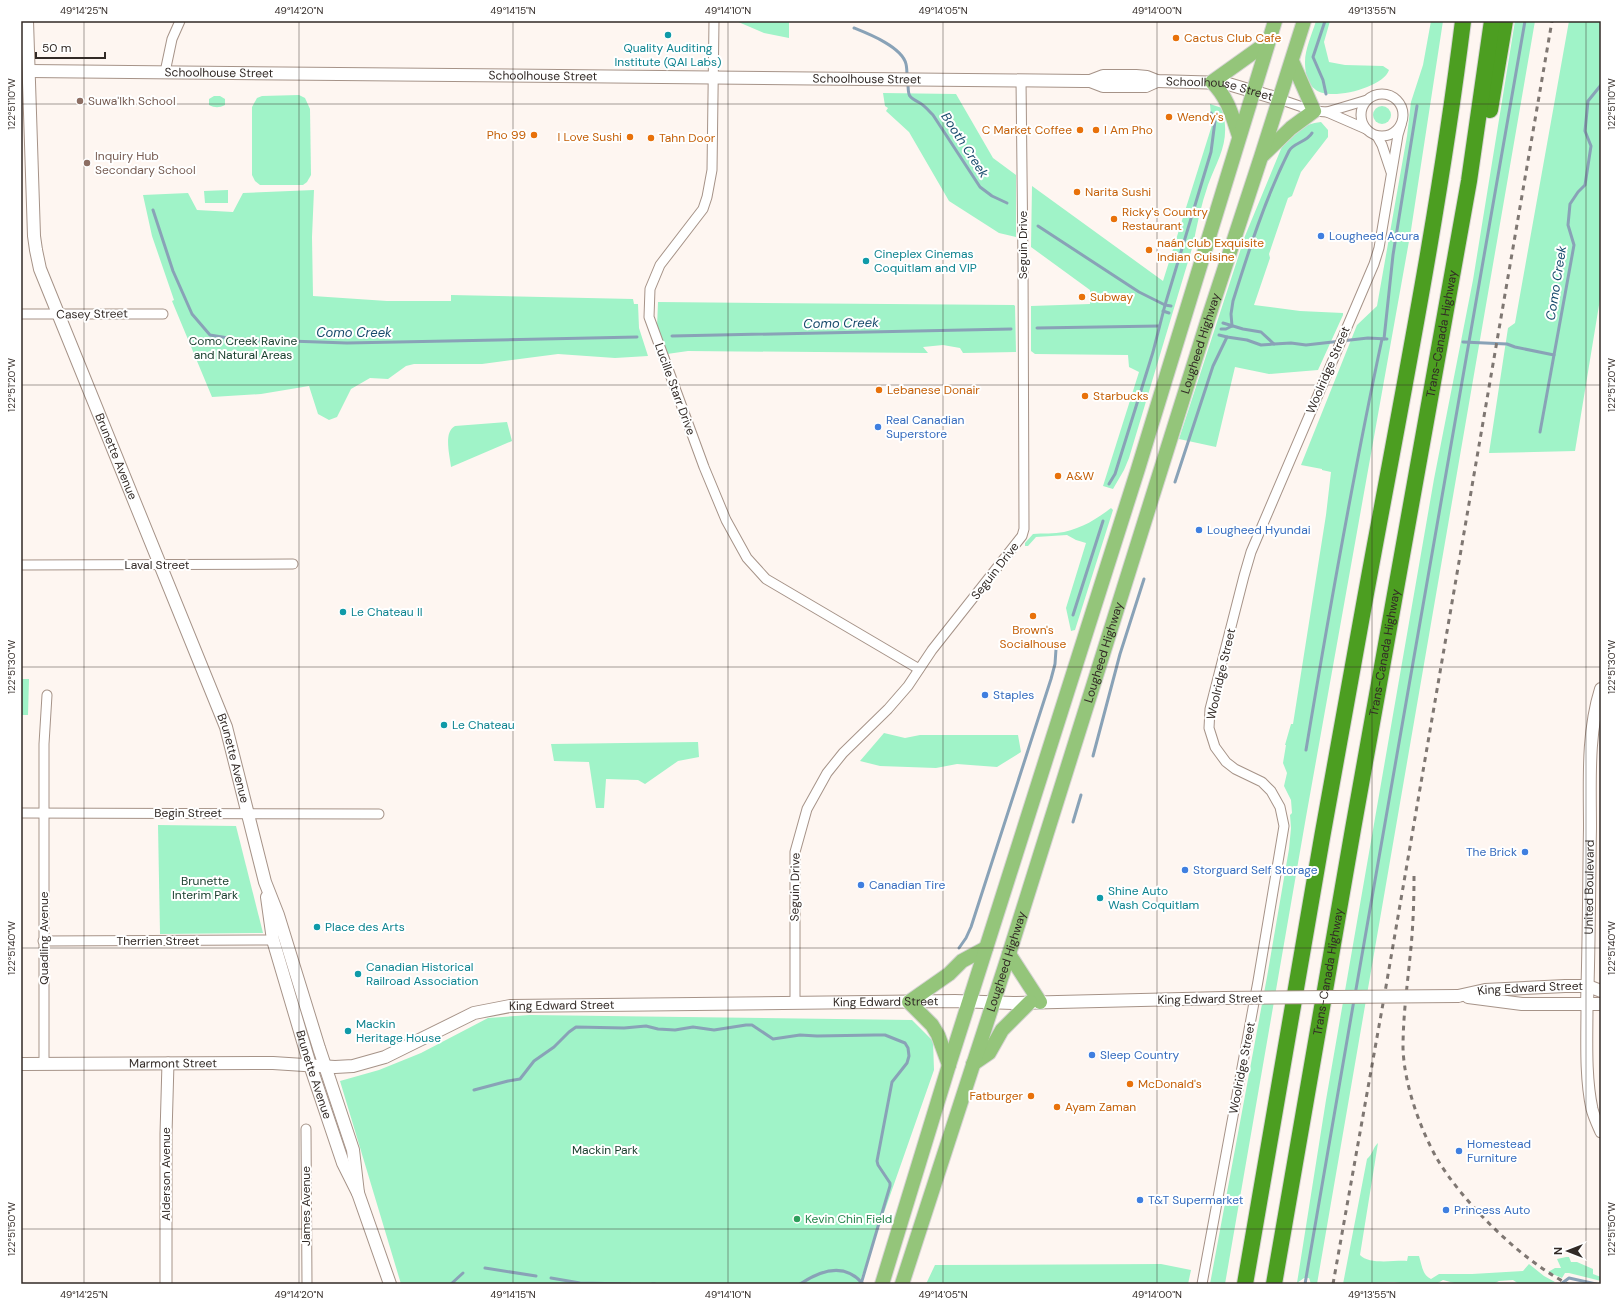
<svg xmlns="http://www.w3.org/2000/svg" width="1622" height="1305" font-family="'DM Sans',sans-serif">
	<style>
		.green { fill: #a0f3c8 }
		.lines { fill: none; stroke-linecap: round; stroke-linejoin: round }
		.stream { stroke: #89a2b7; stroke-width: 3 }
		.minor-casing { stroke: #a69388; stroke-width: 11 }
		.tertiary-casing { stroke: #a69388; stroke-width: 13 }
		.secondary-casing { stroke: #a69388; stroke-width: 14 }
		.primary-casing { stroke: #d6d4d4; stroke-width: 16 }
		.motorway-casing { stroke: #d6d4d4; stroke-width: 18 }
		.minor { stroke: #fff; stroke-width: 9 }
		.tertiary { stroke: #fff; stroke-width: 11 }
		.secondary { stroke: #fff; stroke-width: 12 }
		.primary { stroke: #94c57a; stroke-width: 14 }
		.motorway { stroke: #4c9e21; stroke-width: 16 }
		.rail { stroke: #7f7772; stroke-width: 3; stroke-dasharray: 5 5; stroke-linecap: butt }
		.secondary-bridge-casing { stroke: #a69388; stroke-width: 14; stroke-linecap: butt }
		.secondary-bridge { stroke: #fff; stroke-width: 12 }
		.ticks { fill: none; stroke: #322a26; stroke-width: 1; stroke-opacity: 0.45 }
		.culture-dot { fill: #0f9aa8; stroke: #fff; stroke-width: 1.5 }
		.food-dot { fill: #e8710a; stroke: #fff; stroke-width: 1.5 }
		.education-dot { fill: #8d6e63; stroke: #fff; stroke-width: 1.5 }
		.shop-dot { fill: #3f7fe0; stroke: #fff; stroke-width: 1.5 }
		.leisure-dot { fill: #2e9e5b; stroke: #fff; stroke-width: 1.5 }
		.labels { text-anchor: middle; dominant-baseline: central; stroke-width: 4; stroke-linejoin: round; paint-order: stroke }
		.food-label { font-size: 12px; fill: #c56008; stroke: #fff; text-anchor: start }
		.culture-label { font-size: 12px; fill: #0d838f; stroke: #fff; text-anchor: start }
		.street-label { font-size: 12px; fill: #322a26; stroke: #fff }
		.education-label { font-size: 12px; fill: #785e54; stroke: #fff; text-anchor: start }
		.shop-label { font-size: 12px; fill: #366cbe; stroke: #fff; text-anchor: start }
		.park-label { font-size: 12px; fill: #173c2b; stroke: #fff }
		.leisure-label { font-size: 12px; fill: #27864d; stroke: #fff; text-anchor: start }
		.water-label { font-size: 13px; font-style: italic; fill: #174a6c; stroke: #fff }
		.neatline { fill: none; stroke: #322a26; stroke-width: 1.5 }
		.ticks-label { font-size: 10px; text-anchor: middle; fill: #322a26 }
	</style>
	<rect width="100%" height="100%" fill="#fef6f1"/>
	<g class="green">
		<polygon points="736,21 789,21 789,38 764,33"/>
		<path d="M1316,21H1330L1324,42L1329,62L1345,65L1383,66L1389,70C1383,88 1330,101 1316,90C1307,84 1305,72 1305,62C1305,49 1312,34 1316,21Z"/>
		<polygon points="1431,21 1443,21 1411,230 1306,817 1225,1284 1210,1284 1267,977 1289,849 1291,828 1290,815 1292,813 1291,800 1284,786 1287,773 1283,763 1286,745 1285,745 1291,724 1293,724 1326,515 1331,472 1322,470 1322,469 1301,465 1357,325 1377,306 1407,136 1411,102 1423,65"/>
		<polygon points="1515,21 1535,21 1317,1284 1311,1284 1309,1278 1304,1278 1297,1283 1326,1100 1434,479 1473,280"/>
		<polygon points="1569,21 1601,21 1601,293 1575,451 1489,453 1508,328 1515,323"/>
		<polygon points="883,93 956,94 993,158 1016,175 1016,237 999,233 949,201 909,132 886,111 888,108 885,106"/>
		<polygon points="299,95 305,98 310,109 311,175 307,182 303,185 260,185 255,181 252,175 252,107 257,98 262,96"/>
		<path d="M214,96H220L225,99V105C219,108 215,108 209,105V99Z"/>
		<path d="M1210,104L1222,108C1231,141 1219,156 1208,185C1201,205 1197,225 1193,245L1129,458L1124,470L1113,489L1103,486L1139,372L1129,367L1128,355L1035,354L1031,351V306L1090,304V290L1031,247L1032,186L1163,281L1212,125Z"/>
		<circle cx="1382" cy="115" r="9"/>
		<path d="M1321,122L1328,130V137L1301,172L1292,196L1288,198L1269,254L1270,258L1254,305L1300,311L1343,313V315L1318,370L1269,374L1235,367L1216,447L1179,439L1245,236L1281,149C1290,133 1303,124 1321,122Z"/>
		<polygon points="228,190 228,203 205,203 204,191"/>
		<polygon points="314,190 312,237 313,296 387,301 451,301 451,295 633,299 634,304 638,304 639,328 648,356 615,358 558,354 482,364 414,364 406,366 388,379 370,378 351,389 337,417 329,420 318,414 309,386 261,394 212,397 172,301 174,300 152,236 143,195 188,193 197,210 233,212 243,193"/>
		<polygon points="658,302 1014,305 1015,306 1016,352 963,353 960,348 943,345 923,347 928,353 688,351 667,354 657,327"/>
		<path d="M507,422L512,441L451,467C450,456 443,432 455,426Z"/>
		<path d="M1111,508L1113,510L1075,630L1071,631L1066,608L1086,543L1076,540L1067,535L1036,537L1028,546H1025V543L1033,534C1043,533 1054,534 1064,532C1082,528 1097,519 1111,508Z"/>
		<polygon points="21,679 29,679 28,715 21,715"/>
		<polygon points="884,733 905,738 920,735 1018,735 1021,752 997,767 957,764 936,768 880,766 860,761"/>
		<polygon points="698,742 699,757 678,761 645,784 638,780 606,779 604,808 596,808 589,762 554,761 551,744"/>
		<polygon points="158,825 236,826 263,933 160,934"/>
		<polygon points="530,1015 912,1020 933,1041 934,1070 859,1284 401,1284 340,1081 379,1070 421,1053 488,1018"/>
		<path d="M1378,1143L1360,1255C1369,1265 1394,1260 1407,1261L1408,1256H1419C1422,1265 1422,1275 1431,1279L1439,1274H1472L1523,1271L1529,1264L1544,1276L1555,1282L1546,1284H1519L1513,1280L1499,1281L1493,1284H1458L1443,1280L1436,1284H1408L1394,1282L1343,1284L1367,1159C1373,1154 1373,1147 1378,1143Z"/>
		<polygon points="1566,1257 1569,1257 1571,1262 1577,1262 1593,1269 1593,1274 1601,1277 1601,1281 1569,1273 1565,1273 1562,1278 1548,1272 1555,1268 1561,1268 1557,1259"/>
		<polygon points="1161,1264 1191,1270 1188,1284 926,1284 935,1265"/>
	</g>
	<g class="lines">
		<g class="stream">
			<polyline points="1325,21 1313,57 1323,80 1326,94"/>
			<path d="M854,28C869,34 902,47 906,64C907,68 907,73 907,77"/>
			<path d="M908,82C908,96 908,97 920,103C925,106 929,111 933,115L980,187L992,196L1007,203"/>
			<polyline points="153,210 173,271 192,314 210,335 234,339 347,343 637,337"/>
			<polyline points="1038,226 1139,292 1165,305 1171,306"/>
			<polyline points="1163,311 1169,313"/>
			<polyline points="1223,323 1243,329 1261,332 1274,344 1291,343 1306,345 1368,338 1387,339"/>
			<path d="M1232,326L1231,314L1233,301C1249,250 1265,199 1289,151C1293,143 1307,142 1312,133"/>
			<polyline points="1037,328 1159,326"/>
			<polyline points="1221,329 1226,329 1232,326"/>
			<polyline points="1219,335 1227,337"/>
			<polyline points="672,336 1011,329"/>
			<polyline points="1384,339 1393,255 1417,106"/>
			<polyline points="1463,342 1507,344 1515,347 1554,355 1574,245 1568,225 1570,204 1578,192 1585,185 1591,146 1585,131 1588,101 1601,85"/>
			<polyline points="1540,432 1554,355"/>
			<polyline points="1175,482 1213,366 1227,337 1247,340 1261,345 1274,344"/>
			<polyline points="1109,484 1115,474 1153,352 1165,305 1211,152 1215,121 1211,113"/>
			<polyline points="1073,615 1103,521"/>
			<path d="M1306,750C1329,612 1353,475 1382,339"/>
			<polyline points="1093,756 1120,654 1144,579"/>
			<polyline points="1073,822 1081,795"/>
			<polyline points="959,948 966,938 971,927 1051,679 1055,664 1056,649"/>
			<polyline points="1355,995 1525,21"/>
			<polyline points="474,1090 508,1081 520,1079 534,1061 554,1047 569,1032 576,1027 624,1028 646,1026 658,1029 675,1030 693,1027 714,1030 746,1025 752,1025 773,1039 800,1035 817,1036 875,1035 885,1035 905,1043 908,1048 909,1056 907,1063 892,1082 877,1161 878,1165 890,1183 890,1186 861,1284"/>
			<polyline points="485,1268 536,1276"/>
			<polyline points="551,1278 580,1283 630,1284"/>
			<polyline points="451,1284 463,1273"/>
			<polyline points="652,1284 655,1284"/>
			<path d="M800,1284C821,1270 845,1262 863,1284"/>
			<polyline points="1305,1284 1354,1000"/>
			<polyline points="1561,1284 1569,1278 1596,1284"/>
		</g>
		<defs>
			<g id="minor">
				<polyline points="714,21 712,170 707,197 703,209 660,265 650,289 649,317 704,467 726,520 747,558 766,579 919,669"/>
				<polyline points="165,72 172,39 180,21"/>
				<circle cx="1382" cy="115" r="21"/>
				<polyline points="1279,99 1314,111 1327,112 1366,129"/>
				<polyline points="1327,112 1367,100"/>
				<polyline points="1377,136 1382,145 1391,172"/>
				<polyline points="21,314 163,314"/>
				<polyline points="21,565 293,564"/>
				<polyline points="21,813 379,814"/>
				<polyline points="43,941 273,940"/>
				<polyline points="795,1003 795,852 807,809 827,773 843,753 888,709 908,686 932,650 1022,536 1024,529 1023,263 1021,80"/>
				<polyline points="44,1063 44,744 47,695"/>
				<polyline points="306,1129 307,1284"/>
				<polyline points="1202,1284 1258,981 1284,826 1280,807 1271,791 1262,782 1235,769 1226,762 1215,747 1209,728 1210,709 1244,576 1251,552 1374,264 1379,248 1398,135 1401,125"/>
			</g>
			<g id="tertiary">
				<path d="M1587,1004C1587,1039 1585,1076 1592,1109C1594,1117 1598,1125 1601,1132"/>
				<polyline points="166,1284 166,1134 168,1063"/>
			</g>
			<g id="secondary">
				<path id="s1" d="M27,21L34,236L36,250L40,269L226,727L265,882L278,915L319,1048L353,1150L358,1193"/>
				<path id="s2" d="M29,71L1083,81H1090L1103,86H1146L1157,81"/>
				<path id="s3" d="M1090,81L1103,76H1136L1147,77L1157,81L1225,83L1279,99"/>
				<path id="s4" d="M267,897L273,940L310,1065L343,1163L358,1193L390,1284"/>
				<path id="s5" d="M1458,996L1485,990L1565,986H1588L1601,991"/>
				<polyline points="1468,997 1522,1004 1601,1004"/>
				<path id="s6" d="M1587,1004C1589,946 1589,887 1590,828C1590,781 1587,734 1601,689"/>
				<path id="s7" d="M21,1064L273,1063L335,1067L353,1066L385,1057L474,1013L510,1006L955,1001L1013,1003L1224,998"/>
			</g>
			<g id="primary">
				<path d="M1239,136C1232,115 1228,98 1212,82L1268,42"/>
				<polyline points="1263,155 1291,128 1314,111 1292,61"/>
				<polyline points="1009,954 1040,1002"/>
				<polyline points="973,1064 989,1053 1002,1030 1030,1002"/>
				<polyline points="949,1065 938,1035 932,1025 909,1002 949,974 962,961 986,948"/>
				<polyline points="882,1284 949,1065 1138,469 1275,21"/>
				<path id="s8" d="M902,1284L1009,954L1208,319L1261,157L1304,21"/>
			</g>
			<g id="motorway">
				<polyline points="1490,110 1505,21"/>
				<path d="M1245,1284C1284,1055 1323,827 1365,599C1400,407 1439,215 1463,21"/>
				<path id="s9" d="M1274,1284L1353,829L1469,181L1492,21"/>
			</g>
		</defs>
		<use href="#minor" class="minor-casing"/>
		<use href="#tertiary" class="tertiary-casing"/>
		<use href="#secondary" class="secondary-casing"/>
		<use href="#primary" class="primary-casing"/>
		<use href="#motorway" class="motorway-casing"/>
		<use href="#minor" class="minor"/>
		<use href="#tertiary" class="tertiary"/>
		<use href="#secondary" class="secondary"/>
		<use href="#primary" class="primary"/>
		<use href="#motorway" class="motorway"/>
		<g class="rail">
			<path d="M1414,876C1414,903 1413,930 1410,957C1407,988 1403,1017 1403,1048C1404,1083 1419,1126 1436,1157C1462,1202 1521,1260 1568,1284"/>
			<polyline points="1333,1284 1384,998 1552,21"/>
		</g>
		<defs>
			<polyline id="secondary-bridge" points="1224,998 1458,996"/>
		</defs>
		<use href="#secondary-bridge" class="secondary-bridge-casing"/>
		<use href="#secondary-bridge" class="secondary-bridge"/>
	</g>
	<path class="ticks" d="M84,21V1284M299,21V1284M513,21V1284M728,21V1284M943,21V1284M1157,21V1284M1372,21V1284M1586,21V1284M21,104H1601M21,385H1601M21,667H1601M21,948H1601M21,1229H1601"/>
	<g class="culture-dot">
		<circle cx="668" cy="35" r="4"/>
		<circle cx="866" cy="261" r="4"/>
		<circle cx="343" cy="612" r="4"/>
		<circle cx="444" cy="725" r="4"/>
		<circle cx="1100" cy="898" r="4"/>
		<circle cx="317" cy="927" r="4"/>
		<circle cx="358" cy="974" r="4"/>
		<circle cx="348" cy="1031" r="4"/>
	</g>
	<g class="food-dot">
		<circle cx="1176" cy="38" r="4"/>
		<circle cx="1169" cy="117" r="4"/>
		<circle cx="1080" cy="130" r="4"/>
		<circle cx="1096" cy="130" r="4"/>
		<circle cx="534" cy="135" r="4"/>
		<circle cx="630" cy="137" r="4"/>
		<circle cx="651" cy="138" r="4"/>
		<circle cx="1077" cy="192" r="4"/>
		<circle cx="1114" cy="219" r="4"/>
		<circle cx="1149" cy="250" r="4"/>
		<circle cx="1082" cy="297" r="4"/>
		<circle cx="879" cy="390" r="4"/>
		<circle cx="1085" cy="396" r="4"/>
		<circle cx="1058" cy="476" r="4"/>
		<circle cx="1033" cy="616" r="4"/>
		<circle cx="1130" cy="1084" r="4"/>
		<circle cx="1031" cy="1096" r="4"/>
		<circle cx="1057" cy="1107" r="4"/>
	</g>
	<g class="education-dot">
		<circle cx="80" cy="101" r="4"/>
		<circle cx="87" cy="163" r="4"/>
	</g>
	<g class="shop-dot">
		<circle cx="1321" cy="236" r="4"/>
		<circle cx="878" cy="427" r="4"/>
		<circle cx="1199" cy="530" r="4"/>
		<circle cx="985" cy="695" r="4"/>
		<circle cx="1525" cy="852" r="4"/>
		<circle cx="1185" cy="870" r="4"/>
		<circle cx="861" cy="885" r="4"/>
		<circle cx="1092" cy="1055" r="4"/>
		<circle cx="1459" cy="1151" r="4"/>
		<circle cx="1140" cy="1200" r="4"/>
		<circle cx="1446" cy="1210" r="4"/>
	</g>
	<circle class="leisure-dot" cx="797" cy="1219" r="4"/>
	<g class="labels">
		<g class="food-label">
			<text x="1184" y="38">Cactus Club Cafe</text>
			<text x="1177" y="117">Wendy's</text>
			<text x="1072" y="130" text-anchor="end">C Market Coffee</text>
			<text x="1104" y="130">I Am Pho</text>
			<text x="526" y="135" text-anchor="end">Pho 99</text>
			<text x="622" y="137" text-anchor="end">I Love Sushi</text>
			<text x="659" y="138">Tahn Door</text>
			<text x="1085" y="192">Narita Sushi</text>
			<text x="1122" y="212">Ricky's Country<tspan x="1122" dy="14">Restaurant</tspan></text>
			<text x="1157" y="243">naán club Exquisite<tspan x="1157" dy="14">Indian Cuisine</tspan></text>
			<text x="1090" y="297">Subway</text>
			<text x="887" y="390">Lebanese Donair</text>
			<text x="1093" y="396">Starbucks</text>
			<text x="1066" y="476">A&amp;W</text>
			<text x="1033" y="630" text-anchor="middle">Brown's<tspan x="1033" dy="14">Socialhouse</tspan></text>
			<text x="1138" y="1084">McDonald's</text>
			<text x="1023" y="1096" text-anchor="end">Fatburger</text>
			<text x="1065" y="1107">Ayam Zaman</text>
		</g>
		<g class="culture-label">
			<text x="668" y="48" text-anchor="middle">Quality Auditing<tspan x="668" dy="14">Institute (QAI Labs)</tspan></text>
			<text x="874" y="254">Cineplex Cinemas<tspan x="874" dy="14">Coquitlam and VIP</tspan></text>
			<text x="351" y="612">Le Chateau II</text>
			<text x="452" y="725">Le Chateau</text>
			<text x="1108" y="891">Shine Auto<tspan x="1108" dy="14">Wash Coquitlam</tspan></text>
			<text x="325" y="927">Place des Arts</text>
			<text x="366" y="967">Canadian Historical<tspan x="366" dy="14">Railroad Association</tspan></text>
			<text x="356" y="1024">Mackin<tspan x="356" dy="14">Heritage House</tspan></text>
		</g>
		<g class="street-label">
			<text stroke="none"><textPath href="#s2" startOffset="190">Schoolhouse Street</textPath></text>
			<text stroke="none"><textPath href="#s2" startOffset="514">Schoolhouse Street</textPath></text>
			<text stroke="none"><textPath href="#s2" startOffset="838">Schoolhouse Street</textPath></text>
			<text stroke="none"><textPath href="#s3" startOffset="132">Schoolhouse Street</textPath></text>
			<text transform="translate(1023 245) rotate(-90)">Seguin Drive</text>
			<text transform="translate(92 314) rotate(-1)">Casey Street</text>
			<text stroke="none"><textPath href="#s9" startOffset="965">Trans-Canada Highway</textPath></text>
			<text stroke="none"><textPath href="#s8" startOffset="987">Lougheed Highway</textPath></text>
			<text transform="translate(1328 370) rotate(-67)">Woolridge Street</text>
			<text transform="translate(675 389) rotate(70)">Lucille Starr Drive</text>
			<text stroke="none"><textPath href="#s1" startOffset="451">Brunette Avenue</textPath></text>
			<text x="157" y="565">Laval Street</text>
			<text transform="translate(995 571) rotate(-52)">Seguin Drive</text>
			<text stroke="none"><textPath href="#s8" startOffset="663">Lougheed Highway</textPath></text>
			<text stroke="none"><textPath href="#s9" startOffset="641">Trans-Canada Highway</textPath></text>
			<text transform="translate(1221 674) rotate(-77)">Woolridge Street</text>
			<text stroke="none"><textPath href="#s1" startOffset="775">Brunette Avenue</textPath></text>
			<text x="188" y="813">Begin Street</text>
			<text transform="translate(795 887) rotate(-89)">Seguin Drive</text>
			<text stroke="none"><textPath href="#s6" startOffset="117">United Boulevard</textPath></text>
			<text transform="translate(44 938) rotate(-90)">Quadling Avenue</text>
			<text x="158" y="941">Therrien Street</text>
			<text stroke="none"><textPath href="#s8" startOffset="339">Lougheed Highway</textPath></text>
			<text stroke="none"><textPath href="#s9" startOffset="317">Trans-Canada Highway</textPath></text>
			<text stroke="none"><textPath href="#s5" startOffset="73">King Edward Street</textPath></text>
			<text transform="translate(1210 999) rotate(-1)">King Edward Street</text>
			<text stroke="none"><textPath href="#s7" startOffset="877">King Edward Street</textPath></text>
			<text stroke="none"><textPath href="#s7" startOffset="553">King Edward Street</textPath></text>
			<text stroke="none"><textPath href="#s7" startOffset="152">Marmont Street</textPath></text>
			<text transform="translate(1242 1068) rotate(-79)">Woolridge Street</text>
			<text stroke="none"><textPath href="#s4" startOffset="184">Brunette Avenue</textPath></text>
			<text transform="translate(166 1174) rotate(-90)">Alderson Avenue</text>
			<text transform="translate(306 1206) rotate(-90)">James Avenue</text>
		</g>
		<g class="education-label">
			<text x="88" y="101">Suwa'lkh School</text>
			<text x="95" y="156">Inquiry Hub<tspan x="95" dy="14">Secondary School</tspan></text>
		</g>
		<g class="shop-label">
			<text x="1329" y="236">Lougheed Acura</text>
			<text x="886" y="420">Real Canadian<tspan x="886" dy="14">Superstore</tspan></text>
			<text x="1207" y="530">Lougheed Hyundai</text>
			<text x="993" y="695">Staples</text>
			<text x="1517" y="852" text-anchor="end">The Brick</text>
			<text x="1193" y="870">Storguard Self Storage</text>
			<text x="869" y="885">Canadian Tire</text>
			<text x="1100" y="1055">Sleep Country</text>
			<text x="1467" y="1144">Homestead<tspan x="1467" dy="14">Furniture</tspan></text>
			<text x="1148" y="1200">T&amp;T Supermarket</text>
			<text x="1454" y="1210">Princess Auto</text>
		</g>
		<g class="park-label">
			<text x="243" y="341">Como Creek Ravine<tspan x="243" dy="14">and Natural Areas</tspan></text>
			<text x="205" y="881">Brunette<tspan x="205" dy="14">Interim Park</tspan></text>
			<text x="605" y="1150">Mackin Park</text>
		</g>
		<g class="leisure-label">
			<text x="805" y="1219">Kevin Chin Field</text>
		</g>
		<g class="water-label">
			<text transform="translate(965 145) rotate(57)">Booth Creek</text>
			<text transform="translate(1556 283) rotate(-81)">Como Creek</text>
			<text transform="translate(841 323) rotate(-1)">Como Creek</text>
			<text x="354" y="332">Como Creek</text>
		</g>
	</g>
	<rect width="1622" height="1305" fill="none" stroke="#ffffff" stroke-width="44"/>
	<g transform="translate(1568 1251) rotate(270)" stroke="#ffffff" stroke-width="3" paint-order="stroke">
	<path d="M0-3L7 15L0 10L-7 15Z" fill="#322a26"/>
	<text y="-6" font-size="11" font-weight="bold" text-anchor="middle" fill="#322a26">N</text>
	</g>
	<path d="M36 52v6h69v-6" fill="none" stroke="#322a26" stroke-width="2"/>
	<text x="42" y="52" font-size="12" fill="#322a26" stroke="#ffffff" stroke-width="3" paint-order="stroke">50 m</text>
	<rect x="22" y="22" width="1578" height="1261" class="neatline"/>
	<g class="ticks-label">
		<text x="84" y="14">49°14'25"N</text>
		<text x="299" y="14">49°14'20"N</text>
		<text x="513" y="14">49°14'15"N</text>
		<text x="728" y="14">49°14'10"N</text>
		<text x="943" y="14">49°14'05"N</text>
		<text x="1157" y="14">49°14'00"N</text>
		<text x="1372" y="14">49°13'55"N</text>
		<text transform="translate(1611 104) rotate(-90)" y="4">122°51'10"W</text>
		<text transform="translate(11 104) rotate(-90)" y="4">122°51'10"W</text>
		<text transform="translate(1611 385) rotate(-90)" y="4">122°51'20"W</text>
		<text transform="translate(11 385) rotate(-90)" y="4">122°51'20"W</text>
		<text transform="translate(1611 667) rotate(-90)" y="4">122°51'30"W</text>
		<text transform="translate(11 667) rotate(-90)" y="4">122°51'30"W</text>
		<text transform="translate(1611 948) rotate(-90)" y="4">122°51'40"W</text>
		<text transform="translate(11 948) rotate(-90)" y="4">122°51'40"W</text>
		<text transform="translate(1611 1229) rotate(-90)" y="4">122°51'50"W</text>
		<text transform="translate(11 1229) rotate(-90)" y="4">122°51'50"W</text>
		<text x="84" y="1298">49°14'25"N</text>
		<text x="299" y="1298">49°14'20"N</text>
		<text x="513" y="1298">49°14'15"N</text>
		<text x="728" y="1298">49°14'10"N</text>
		<text x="943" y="1298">49°14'05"N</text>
		<text x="1157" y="1298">49°14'00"N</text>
		<text x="1372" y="1298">49°13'55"N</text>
	</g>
</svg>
